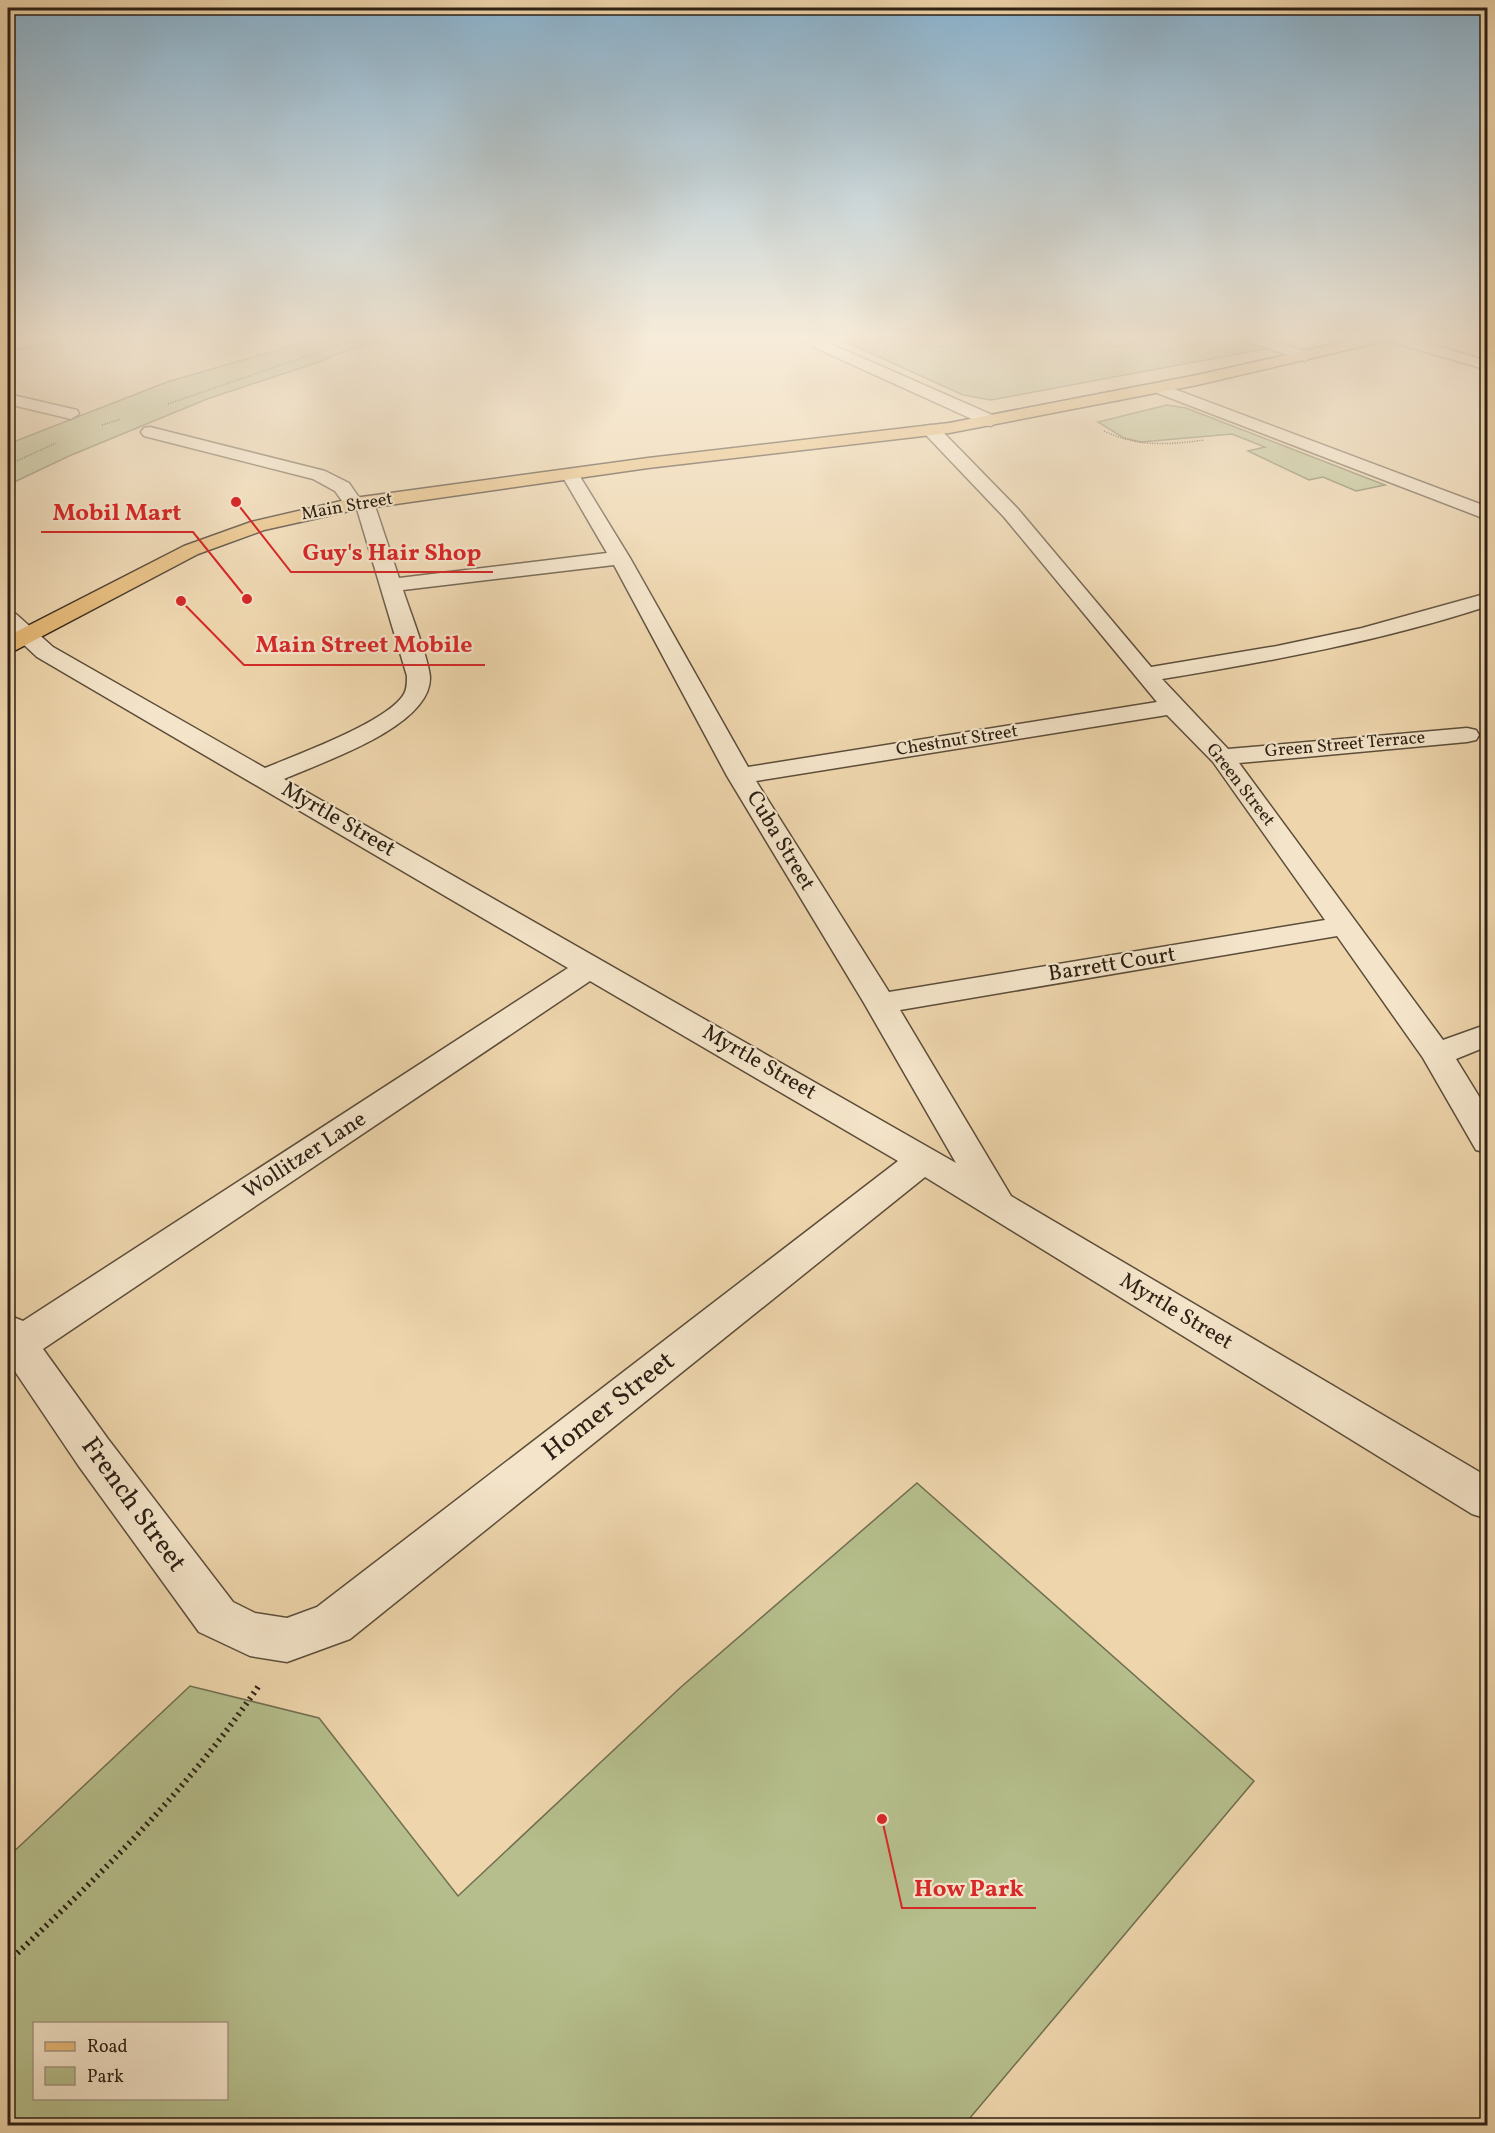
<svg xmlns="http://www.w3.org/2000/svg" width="1495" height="2133" font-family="Vollkorn,serif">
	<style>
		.green { fill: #b5be8c; stroke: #706f50; stroke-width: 1.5; fill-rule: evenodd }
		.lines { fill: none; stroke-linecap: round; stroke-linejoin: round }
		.minor-casing { stroke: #5c4d3a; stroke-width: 3 }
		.major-casing { stroke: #2c2014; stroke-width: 3 }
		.path-far1 { stroke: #2c2014; stroke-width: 1.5; stroke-dasharray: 1 1.5; stroke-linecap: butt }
		.path { stroke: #2c2014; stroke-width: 6; stroke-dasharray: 2 4.5; stroke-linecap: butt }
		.minor { fill: #f4e4c9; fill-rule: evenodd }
		.major { fill: #e7ba76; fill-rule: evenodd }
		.labels { text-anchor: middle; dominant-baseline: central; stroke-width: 4.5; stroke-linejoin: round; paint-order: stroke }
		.far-street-label { font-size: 18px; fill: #2c2014; stroke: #f4e4c9 }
		.street-label { font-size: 22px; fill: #2c2014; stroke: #f4e4c9 }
		.near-street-label { font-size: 27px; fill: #2c2014; stroke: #f4e4c9 }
		.leader { fill: none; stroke: #d62828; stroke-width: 2 }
		.callout-dot { fill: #d62828; stroke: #f4e4c9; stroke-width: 2 }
		.callout-label { font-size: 24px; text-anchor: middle; font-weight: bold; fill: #d62828; stroke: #f4e4c9; stroke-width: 4.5; stroke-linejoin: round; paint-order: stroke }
	</style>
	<rect width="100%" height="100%" fill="#eed5ac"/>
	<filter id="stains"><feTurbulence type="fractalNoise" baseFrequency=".00333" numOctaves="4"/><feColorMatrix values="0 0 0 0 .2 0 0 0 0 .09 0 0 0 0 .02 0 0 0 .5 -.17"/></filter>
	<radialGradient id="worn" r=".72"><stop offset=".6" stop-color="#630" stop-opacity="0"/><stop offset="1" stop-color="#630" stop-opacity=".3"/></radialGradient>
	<g class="green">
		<polygon points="323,337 398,337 347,350 322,361 207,399 69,456 8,485 8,444 167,382"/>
		<polygon points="835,337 1236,337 1270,348 991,400 963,395"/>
		<polygon points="1167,405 1186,408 1385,485 1356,491 1323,477 1309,480 1248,451 1265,447 1232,434 1141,442 1124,438 1098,422"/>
		<path d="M917,1483L1254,1781L964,2125H8V1857L190,1686L319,1718L458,1896L681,1687ZM34,2024H226V2098H34Z"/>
	</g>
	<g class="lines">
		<defs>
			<g id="minor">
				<polygon points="34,337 61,337 59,340 8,351 8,343"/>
				<polygon points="796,337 815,337 997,417 999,421 991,426 985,425 798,340"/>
				<polygon points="1241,337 1263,337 1310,353 1313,356 1305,361 1300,359 1243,340"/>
				<polygon points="1383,337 1406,337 1488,361 1488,370 1385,340"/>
				<polygon points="1158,383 1488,507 1488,520 1152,391 1150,388 1152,385"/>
				<polygon points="8,394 77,410 79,414 71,419 8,404"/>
				<path d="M931,425L937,426L1018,509L1151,667L1277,646L1362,628L1488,593V606C1381,641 1272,661 1162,679L1228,749L1467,728L1476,730L1479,735L1476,740L1467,742L1239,763L1443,1040L1488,1024V1046L1456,1059L1488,1111V1153L1476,1150L1423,1058L1337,936L900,1010L1011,1196L1488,1477V1519L1472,1514L925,1177L350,1639L287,1662L250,1656L199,1632L78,1465L8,1361V1315L23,1321L568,968L37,657L8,630V613L16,614L53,647L265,768C296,755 388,722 404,694C407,689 407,682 407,676L357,509L347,508L335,491L313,479L144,436L141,432L144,428L150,427L325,471L349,483L360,499H372L374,503L399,578L607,553L561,474L564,470H576L630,558L748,767L1157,702L1004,517L925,434L923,430L925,426ZM614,565L727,776L864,1003L956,1163L284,779C322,762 430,727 430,678C430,662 409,609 403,590ZM1167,715L1213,762L1325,920L889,992L756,781ZM590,981L898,1161L317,1607L287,1618L255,1613L233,1602L108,1439L43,1349Z"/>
			</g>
			<polygon id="major" points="1366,337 1392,337 1385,341 1197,385 949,433 648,468 354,510 264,530 198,554 16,650 8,652 8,636 184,546 251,522 354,498 648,458 949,423 1197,375"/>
		</defs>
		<use href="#minor" class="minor-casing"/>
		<use href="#major" class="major-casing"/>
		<g class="path-far1">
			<polyline points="1131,337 1173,352"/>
			<polyline points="1173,337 1181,340 1193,337"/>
			<polyline points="1200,337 1205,339"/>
			<polyline points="922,345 961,337"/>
			<polyline points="908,347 1156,346"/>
			<polyline points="1151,347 1166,353"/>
			<polyline points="1171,350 1188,346"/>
			<polyline points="168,404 362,337"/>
			<polyline points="102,425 121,419"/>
			<path d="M1104,431C1137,447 1168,445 1204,440"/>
			<polyline points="8,465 56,443"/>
		</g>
		<path class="path" d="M8,1962C100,1875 189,1789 260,1684"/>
		<use href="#minor" class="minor"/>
		<use href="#major" class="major"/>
	</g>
	<linearGradient id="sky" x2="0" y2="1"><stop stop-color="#8ab5d3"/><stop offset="0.53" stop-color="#f7ecda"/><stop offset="1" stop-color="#f7ecda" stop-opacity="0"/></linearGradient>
	<rect width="1495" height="636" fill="url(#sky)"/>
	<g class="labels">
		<g class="far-street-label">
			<text transform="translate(347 507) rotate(-10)">Main Street</text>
			<text transform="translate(957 741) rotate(-9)">Chestnut Street</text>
			<text transform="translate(1345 745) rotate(-5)">Green Street Terrace</text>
			<text transform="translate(1240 785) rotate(52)">Green Street</text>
		</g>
		<g class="street-label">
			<text transform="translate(338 820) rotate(30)">Myrtle Street</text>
			<text transform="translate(780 841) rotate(59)">Cuba Street</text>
			<text transform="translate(1112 965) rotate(-9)">Barrett Court</text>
			<text transform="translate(759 1063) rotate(30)">Myrtle Street</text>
			<text transform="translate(305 1156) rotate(-33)">Wollitzer Lane</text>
			<text transform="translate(1176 1312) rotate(31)">Myrtle Street</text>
		</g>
		<g class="near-street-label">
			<text transform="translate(609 1407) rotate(-38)">Homer Street</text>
			<text transform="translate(133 1505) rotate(54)">French Street</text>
		</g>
	</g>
	<path class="leader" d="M247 599L193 532H41M236 502L291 572H493M181 601L244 665H485M882 1819L902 1908H1036"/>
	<g class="callout-dot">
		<circle cx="247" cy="599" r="6"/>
		<circle cx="236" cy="502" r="6"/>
		<circle cx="181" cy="601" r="6"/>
		<circle cx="882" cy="1819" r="6"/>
	</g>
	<g class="callout-label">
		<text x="117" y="520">Mobil Mart</text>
		<text x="392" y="560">Guy's Hair Shop</text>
		<text x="364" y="652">Main Street Mobile</text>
		<text x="969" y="1896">How Park</text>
	</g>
	<rect width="1495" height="2133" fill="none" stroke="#eed5ac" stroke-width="30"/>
	<rect x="9" y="9" width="1477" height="2115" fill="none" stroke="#2c2014" stroke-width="3"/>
	<rect x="15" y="15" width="1465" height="2103" fill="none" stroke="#2c2014" stroke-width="1.5"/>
	<rect x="33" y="2022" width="195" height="78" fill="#f4e4c9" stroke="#a49681" stroke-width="1.5"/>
	<rect x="45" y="2042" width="30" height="9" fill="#e7ba76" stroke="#a49681" stroke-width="1.5"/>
	<text x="87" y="2052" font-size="18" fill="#2c2014">Road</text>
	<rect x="45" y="2067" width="30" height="18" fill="#b5be8c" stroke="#a49681" stroke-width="1.5"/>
	<text x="87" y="2082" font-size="18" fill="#2c2014">Park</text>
	<rect width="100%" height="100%" filter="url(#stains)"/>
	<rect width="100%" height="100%" fill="url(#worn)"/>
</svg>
